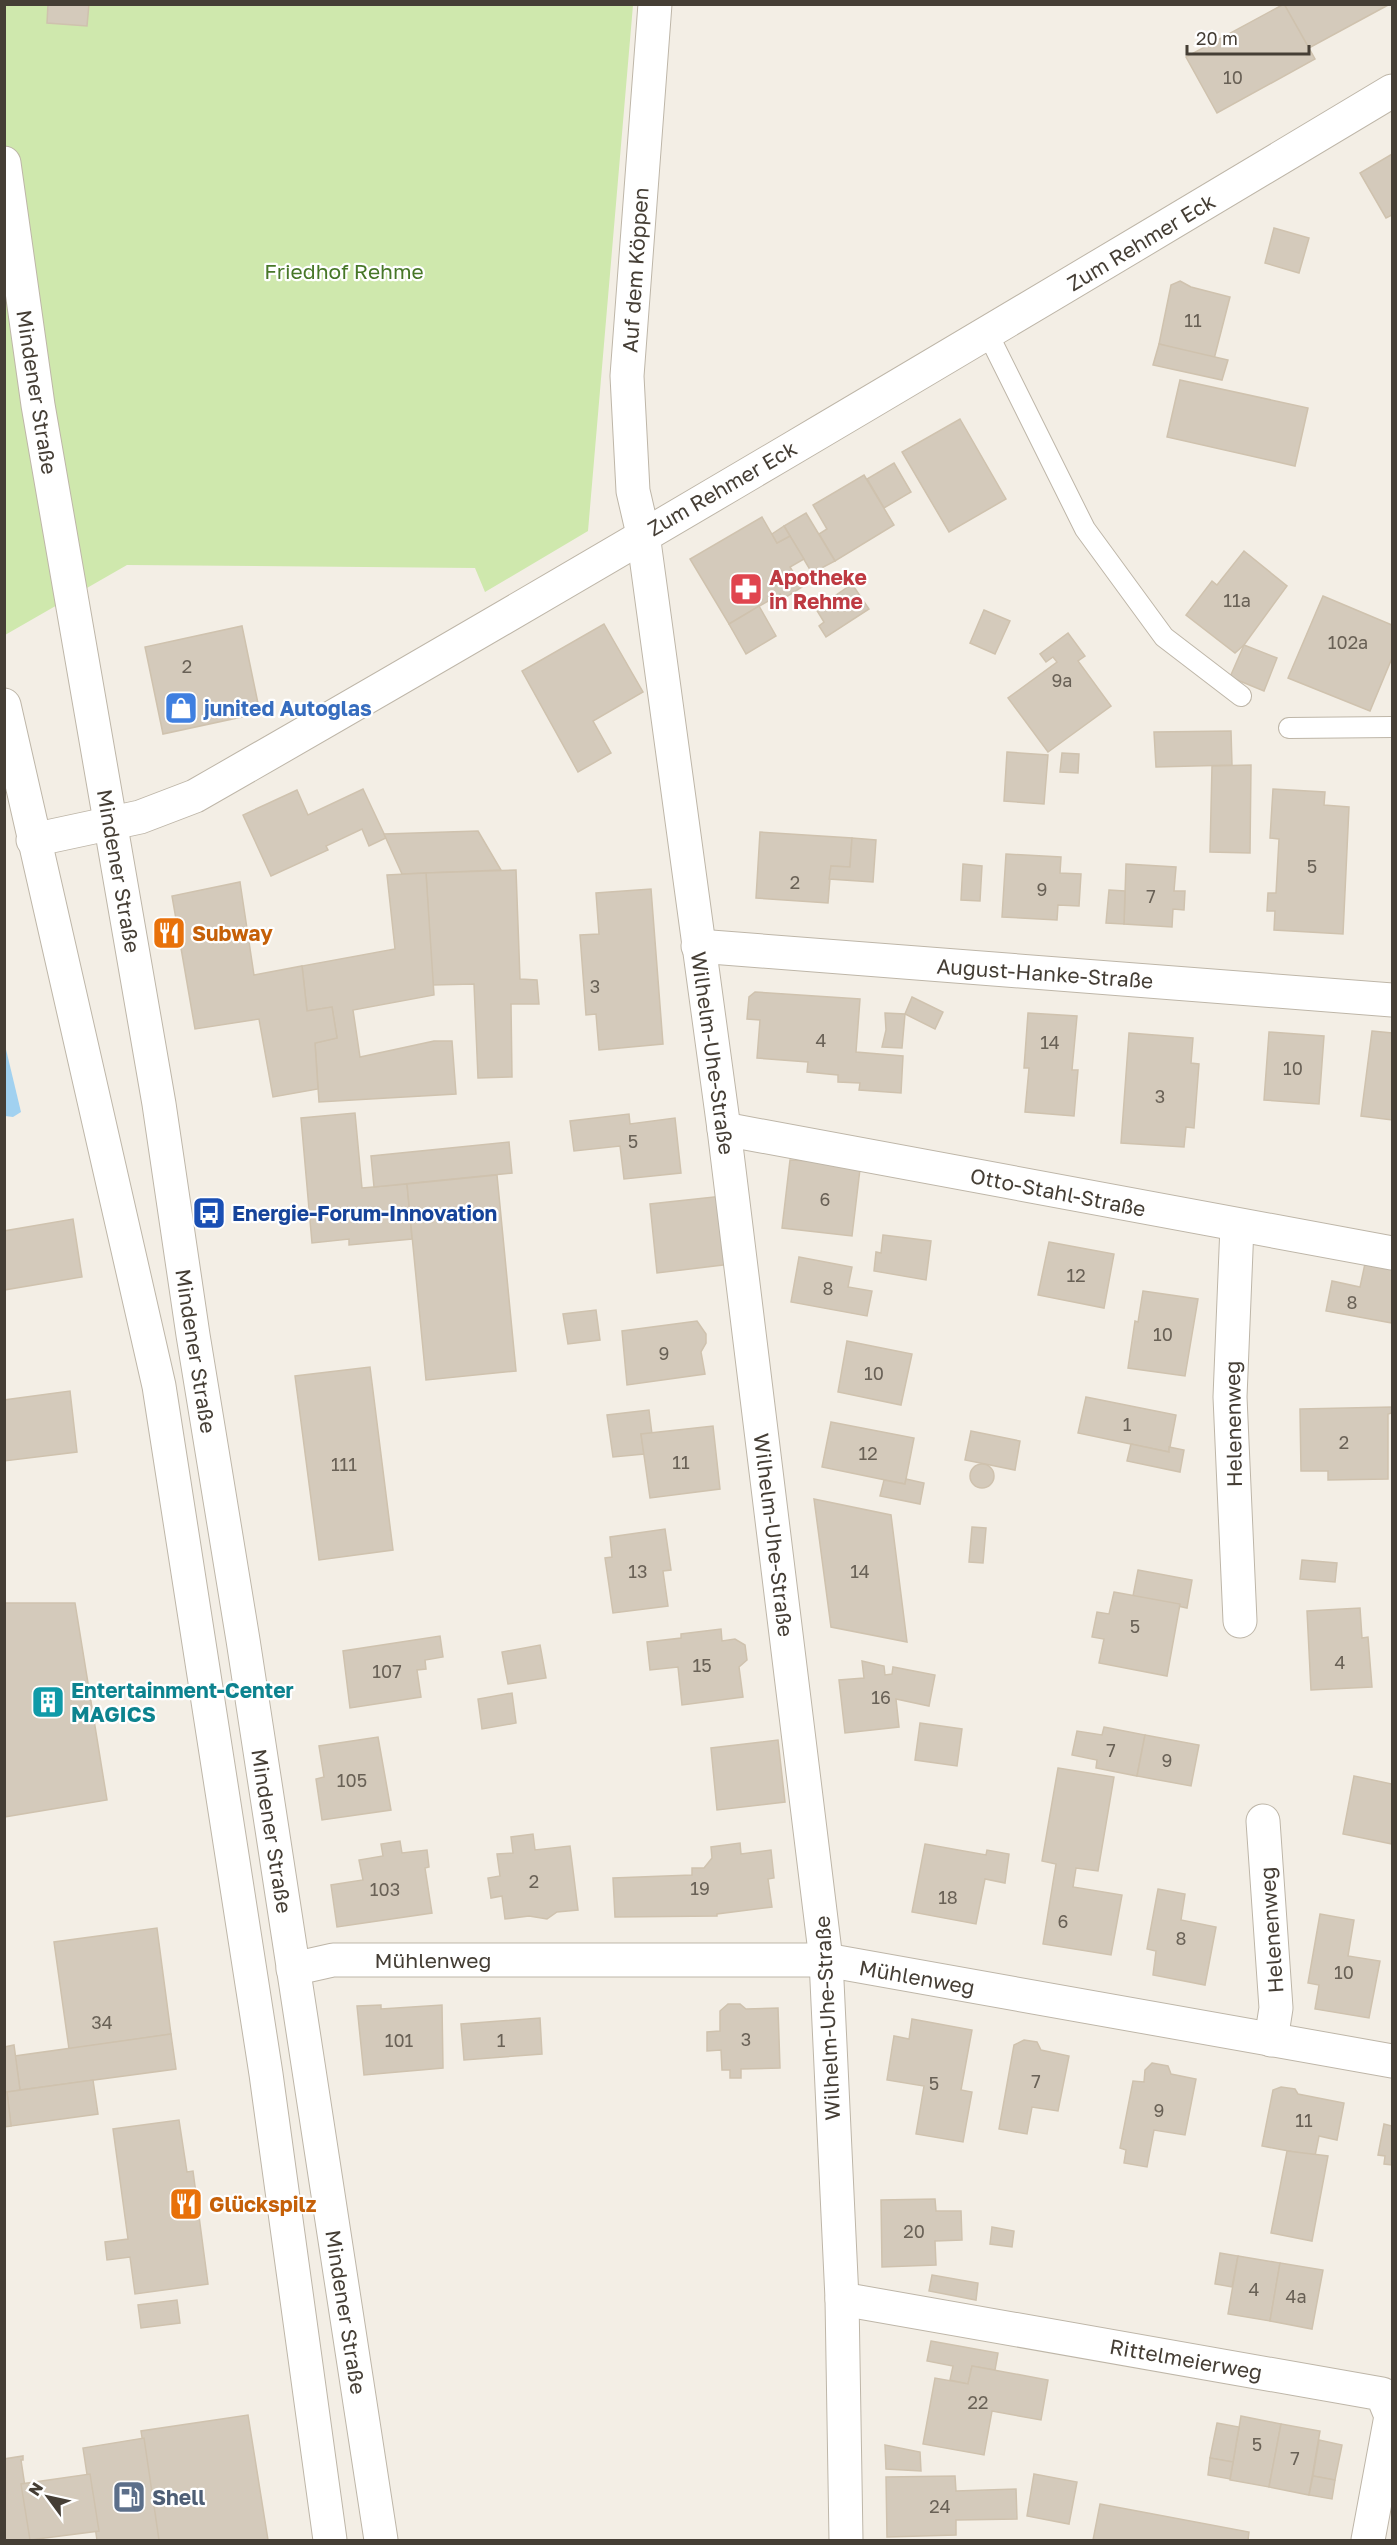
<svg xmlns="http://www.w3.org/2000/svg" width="1397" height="2545" font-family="'Golos Text',sans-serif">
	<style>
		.green { fill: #cfe8ad }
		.water { fill: #a1d1f0 }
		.building { fill: #d4cabb; stroke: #cfc2ae; stroke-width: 1.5 }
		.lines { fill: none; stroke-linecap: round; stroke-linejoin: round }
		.lane-casing { stroke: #beb6a8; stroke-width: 22 }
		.street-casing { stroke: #beb6a8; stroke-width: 35 }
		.lane { stroke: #fff; stroke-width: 20 }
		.street { stroke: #fff; stroke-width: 33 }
		.labels { text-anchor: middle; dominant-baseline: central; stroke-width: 4.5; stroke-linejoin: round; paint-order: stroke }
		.number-label { font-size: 18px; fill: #696156 }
		.street-label { font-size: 21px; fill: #453e35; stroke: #fff }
		.park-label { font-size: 21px; fill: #477728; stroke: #fff }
		.health-label { font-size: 21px; font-weight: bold; fill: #be3a42; stroke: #fff; text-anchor: start }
		.shop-label { font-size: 21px; font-weight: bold; fill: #366cbe; stroke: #fff; text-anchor: start }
		.food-label { font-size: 21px; font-weight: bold; fill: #c56008; stroke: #fff; text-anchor: start }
		.transit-label { font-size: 21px; font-weight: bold; fill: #164399; stroke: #fff; text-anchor: start }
		.culture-label { font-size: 21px; font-weight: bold; fill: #0d838f; stroke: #fff; text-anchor: start }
		.service-label { font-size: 21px; font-weight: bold; fill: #4e5e75; stroke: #fff; text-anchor: start }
	</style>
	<rect width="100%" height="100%" fill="#f3eee5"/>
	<polygon class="green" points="5,5 633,5 588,531 485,592 475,568 127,565 5,635"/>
	<polygon class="water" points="4,1041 21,1112 13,1117 5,1116"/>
	<g class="building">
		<polygon points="48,4 89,4 87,26 47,23"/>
		<polygon points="1284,4 1390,4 1309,48"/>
		<polygon points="1284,4 1315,59 1217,113 1186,57"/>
		<polygon points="1392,154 1392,215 1386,218 1360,173"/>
		<polygon points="1274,228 1309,238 1299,273 1265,263"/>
		<polygon points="1180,281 1191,287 1230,297 1214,359 1159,344 1171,285"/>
		<polygon points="1159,344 1228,360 1222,380 1153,365"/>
		<polygon points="1180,380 1308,408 1295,466 1167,437"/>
		<polygon points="960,419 1006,499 949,532 902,452"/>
		<polygon points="894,463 911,492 884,508 867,479"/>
		<polygon points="864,475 894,525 835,561 819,534 827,529 813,505"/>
		<polygon points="806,513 835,561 812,573 784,526"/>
		<polygon points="762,517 777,543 790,536 804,559 790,567 802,587 783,599 780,594 729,624 690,559"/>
		<polygon points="784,526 790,536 777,543 772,534"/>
		<polygon points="1244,551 1287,586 1244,645 1235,653 1186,615 1212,581 1217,585"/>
		<polygon points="852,584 869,609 826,637 819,626 824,622 816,609"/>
		<polygon points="1323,596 1392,625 1392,658 1370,711 1288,678"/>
		<polygon points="759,606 776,636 746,654 729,624"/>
		<polygon points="984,610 1010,621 995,654 970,643"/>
		<polygon points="604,624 643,692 593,721 611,753 578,772 522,671"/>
		<polygon points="242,626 260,713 163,734 145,647"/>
		<polygon points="1068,633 1085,656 1078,661 1111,706 1048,752 1008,698 1057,662 1053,657 1046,662 1040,654"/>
		<polygon points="1244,645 1277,658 1264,691 1230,677"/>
		<polygon points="1231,731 1232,765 1156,767 1154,732"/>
		<polygon points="1007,752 1048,755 1044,804 1004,801"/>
		<polygon points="1062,753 1079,754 1078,773 1060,772"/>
		<polygon points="1251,765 1250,853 1210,852 1212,766"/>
		<polygon points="363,789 386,838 369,846 362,829 326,846 328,850 271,876 243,815 297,790 308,815"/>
		<polygon points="1273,789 1325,792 1324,805 1349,807 1343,934 1274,930 1275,911 1267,911 1268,893 1276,893 1279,839 1270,838"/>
		<polygon points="478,831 501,870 402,874 384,834"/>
		<polygon points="760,832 852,838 850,867 831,866 828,903 756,898"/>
		<polygon points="852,838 876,840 873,882 829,879 831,866 850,867"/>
		<polygon points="1006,854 1061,857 1060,873 1081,874 1079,906 1058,905 1057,920 1002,917"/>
		<polygon points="963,864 982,866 980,901 961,900"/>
		<polygon points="1126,864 1176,867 1174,891 1185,891 1184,910 1173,909 1172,927 1124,924"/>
		<polygon points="516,870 520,979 537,980 539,1004 511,1004 512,1077 478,1078 474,984 432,985 426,873"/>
		<polygon points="426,873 434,995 353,1010 360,1057 434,1041 452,1041 456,1094 319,1102 315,1043 337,1038 332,1007 307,1011 302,966 395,949 387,875"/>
		<polygon points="240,882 254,975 302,966 307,1011 332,1007 337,1038 315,1043 318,1089 273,1097 259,1019 195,1029 172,896"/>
		<polygon points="651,889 663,1044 599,1050 596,1014 586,1015 580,935 599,934 596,893"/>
		<polygon points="1109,890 1125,891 1124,924 1106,923"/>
		<polygon points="755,992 860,999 856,1052 903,1056 901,1093 859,1090 860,1083 838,1082 838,1075 807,1072 808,1062 757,1058 760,1020 747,1019 749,997"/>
		<polygon points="912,997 943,1012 935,1029 905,1014"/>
		<polygon points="885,1013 905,1014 902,1048 882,1047 886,1030"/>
		<polygon points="1028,1013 1077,1016 1072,1070 1078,1070 1074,1116 1025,1112 1029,1068 1024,1068"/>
		<polygon points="1372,1031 1392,1033 1392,1120 1361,1116"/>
		<polygon points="1269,1032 1324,1036 1319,1104 1264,1100"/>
		<polygon points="1129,1033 1193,1038 1191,1063 1199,1064 1194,1128 1186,1127 1184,1147 1121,1143"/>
		<polygon points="355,1113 362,1188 407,1184 412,1239 349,1245 349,1239 312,1243 301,1118"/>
		<polygon points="629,1114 630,1124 675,1118 681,1173 624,1179 620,1146 574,1151 570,1121"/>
		<polygon points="509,1142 512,1173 374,1187 371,1156"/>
		<polygon points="790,1160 812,1161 860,1169 852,1236 782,1228"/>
		<polygon points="497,1175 516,1371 426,1380 407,1184"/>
		<polygon points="723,1196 731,1264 657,1273 650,1204"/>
		<polygon points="73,1219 82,1277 4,1290 4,1231"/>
		<polygon points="883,1235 931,1241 926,1280 874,1271 876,1252 881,1253"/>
		<polygon points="1049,1242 1114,1254 1104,1308 1038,1295"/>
		<polygon points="799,1257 852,1267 848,1287 872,1291 867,1316 791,1302"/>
		<polygon points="1366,1259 1392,1265 1392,1323 1326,1311 1332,1281 1360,1287"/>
		<polygon points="1143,1291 1198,1299 1185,1376 1128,1368 1135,1321 1138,1322"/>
		<polygon points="596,1310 600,1340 568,1344 563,1314"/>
		<polygon points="697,1321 706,1334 706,1343 701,1352 705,1374 627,1385 622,1331"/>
		<polygon points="847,1341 912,1354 901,1405 838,1392"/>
		<polygon points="370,1367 393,1550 319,1560 295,1376"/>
		<polygon points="70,1391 77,1452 4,1461 4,1400"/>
		<polygon points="1086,1397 1176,1415 1169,1452 1078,1433"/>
		<polygon points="1392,1407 1392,1413 1388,1414 1388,1479 1328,1480 1328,1471 1301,1471 1300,1409"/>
		<polygon points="649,1410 652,1434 641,1434 644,1454 613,1457 607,1415"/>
		<polygon points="831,1422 914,1438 905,1484 822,1467"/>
		<polygon points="713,1426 720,1489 650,1498 641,1434"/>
		<polygon points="971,1431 1020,1441 1015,1470 965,1460"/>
		<polygon points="1131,1444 1169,1452 1169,1447 1184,1450 1180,1472 1127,1461"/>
		<circle cx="982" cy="1476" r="12"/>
		<polygon points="906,1479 924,1483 920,1504 880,1496 884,1480 905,1484"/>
		<polygon points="814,1499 891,1515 907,1642 831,1627"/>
		<polygon points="972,1527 986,1528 983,1563 969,1562"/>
		<polygon points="665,1529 671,1570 663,1571 668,1606 613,1613 605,1558 612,1557 610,1537"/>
		<polygon points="1302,1560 1337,1563 1335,1582 1300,1579"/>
		<polygon points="1138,1570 1192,1580 1187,1608 1133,1596"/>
		<polygon points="1114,1592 1180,1604 1167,1676 1099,1663 1104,1639 1092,1637 1097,1612 1109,1614"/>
		<polygon points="4,1603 75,1603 107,1800 4,1817"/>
		<polygon points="1360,1608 1362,1638 1368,1637 1372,1687 1311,1690 1307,1611"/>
		<polygon points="721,1629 722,1641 735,1639 745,1645 747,1660 739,1667 743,1697 682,1705 678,1667 650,1670 647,1642 681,1638 681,1634"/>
		<polygon points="440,1636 443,1657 425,1660 426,1669 417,1670 421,1697 350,1708 343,1651"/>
		<polygon points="540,1645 546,1678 508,1684 502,1652"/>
		<polygon points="862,1661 884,1666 885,1675 892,1674 893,1667 935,1675 929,1706 896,1699 899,1727 845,1733 839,1680 864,1678"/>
		<polygon points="512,1693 516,1723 482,1729 478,1699"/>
		<polygon points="920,1723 962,1729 957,1766 915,1760"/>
		<polygon points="1104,1727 1145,1735 1137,1776 1096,1768 1097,1760 1072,1755 1077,1731 1102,1735"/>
		<polygon points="1145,1735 1199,1745 1191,1786 1137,1776"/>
		<polygon points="378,1737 391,1810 322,1820 316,1779 324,1777 319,1746"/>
		<polygon points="778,1740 785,1802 717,1810 711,1748"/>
		<polygon points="1058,1768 1114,1777 1098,1871 1076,1868 1073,1887 1122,1895 1111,1955 1043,1944 1056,1864 1042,1861"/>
		<polygon points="1354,1776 1392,1784 1392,1844 1343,1834"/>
		<polygon points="533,1834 535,1850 570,1846 578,1910 557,1912 547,1919 529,1916 505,1919 502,1896 491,1898 488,1878 500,1876 497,1854 513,1853 511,1837"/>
		<polygon points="400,1841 402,1853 427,1850 429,1867 425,1868 432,1913 337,1927 331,1885 363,1880 359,1860 383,1856 381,1844"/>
		<polygon points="740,1843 741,1854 771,1850 774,1878 768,1879 772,1907 717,1914 717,1916 615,1917 613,1878 692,1875 692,1868 704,1868 712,1858 711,1847"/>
		<polygon points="925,1844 986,1855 987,1850 1009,1854 1005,1883 985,1879 976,1924 912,1912"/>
		<polygon points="1158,1889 1185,1894 1181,1920 1216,1927 1205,1985 1153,1975 1156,1951 1147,1949"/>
		<polygon points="1320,1914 1354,1920 1348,1956 1380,1961 1369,2018 1315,2009 1319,1985 1308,1983"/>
		<polygon points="157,1928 171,2034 69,2049 54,1942"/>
		<polygon points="728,2004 740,2004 746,2009 778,2008 780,2068 741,2069 741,2078 730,2078 730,2070 722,2070 721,2050 707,2051 707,2032 720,2031 720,2011"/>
		<polygon points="381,2005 381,2009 442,2005 443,2068 364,2075 357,2006"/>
		<polygon points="540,2018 542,2054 464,2060 461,2024"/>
		<polygon points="912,2019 972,2030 961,2090 972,2092 963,2142 916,2134 924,2086 887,2080 894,2036 909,2039"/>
		<polygon points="171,2034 176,2069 20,2090 15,2056"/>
		<polygon points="1024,2040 1037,2042 1041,2050 1069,2056 1058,2111 1032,2107 1027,2134 999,2129 1014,2045"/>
		<polygon points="14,2045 20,2090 4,2093 4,2047"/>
		<polygon points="1152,2063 1168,2066 1171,2074 1196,2079 1185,2135 1154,2130 1147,2167 1124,2163 1126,2150 1120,2148 1133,2081 1144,2082 1145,2070"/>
		<polygon points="93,2080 98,2114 11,2126 7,2092"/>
		<polygon points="1281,2087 1295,2089 1298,2094 1344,2103 1337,2140 1319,2136 1315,2156 1262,2146 1273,2090"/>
		<polygon points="7,2092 11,2126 4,2127 4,2093"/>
		<polygon points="179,2120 187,2172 193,2171 208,2284 135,2294 130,2257 107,2260 105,2242 128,2239 113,2129"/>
		<polygon points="1384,2124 1392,2126 1392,2165 1384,2164 1385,2156 1378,2155"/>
		<polygon points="1287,2151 1328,2156 1312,2241 1271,2233"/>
		<polygon points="935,2199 936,2211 961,2211 962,2240 935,2241 936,2265 882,2267 881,2200"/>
		<polygon points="992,2227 1014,2231 1012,2247 990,2244"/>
		<polygon points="1220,2253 1238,2256 1232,2287 1215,2284"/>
		<polygon points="1238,2256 1280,2263 1270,2321 1228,2314"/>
		<polygon points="1280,2263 1323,2270 1312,2329 1270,2321"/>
		<polygon points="932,2275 978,2283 976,2300 929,2291"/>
		<polygon points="177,2300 180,2323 141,2328 138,2305"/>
		<polygon points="931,2341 998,2353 995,2370 972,2366 968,2384 950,2380 953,2366 927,2361"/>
		<polygon points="972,2366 1048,2380 1041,2420 992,2411 984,2455 923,2444 935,2378 968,2384"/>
		<polygon points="248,2415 268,2540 158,2540 141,2431"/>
		<polygon points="1241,2416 1281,2424 1269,2487 1230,2480"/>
		<polygon points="1217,2423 1239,2427 1233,2462 1210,2458"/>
		<polygon points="1281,2424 1320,2431 1309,2495 1269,2487"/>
		<polygon points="144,2438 159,2540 97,2540 83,2448"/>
		<polygon points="1319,2440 1342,2445 1335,2480 1313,2476"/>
		<polygon points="885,2445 920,2452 921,2471 886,2469"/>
		<polygon points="23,2456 23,2460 21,2460 33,2540 4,2540 4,2459"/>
		<polygon points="1210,2458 1233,2462 1230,2479 1208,2475"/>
		<polygon points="90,2474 99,2531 30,2540 21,2484"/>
		<polygon points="1034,2474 1077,2482 1069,2524 1027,2516"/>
		<polygon points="955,2476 956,2491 1016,2489 1017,2519 956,2520 956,2535 887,2537 886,2477"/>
		<polygon points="1313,2476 1335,2480 1332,2499 1309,2495"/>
		<polygon points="1100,2504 1249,2532 1248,2540 1093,2540"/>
	</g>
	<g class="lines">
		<defs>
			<g id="lane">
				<polyline points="988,334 1085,529 1164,637 1241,696"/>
				<polyline points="1289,728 1392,727"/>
			</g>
			<g id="street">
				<polyline points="655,4 627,376 633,491 643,534 724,1129 826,1960 842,2299 846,2540"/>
				<polyline points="4,163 38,405 159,1104 193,1335 243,1640 381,2540"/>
				<polyline points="4,705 159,1386 266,2074 330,2540"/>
				<path d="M33,840L140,817L195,796C597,566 995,329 1392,91"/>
				<polyline points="698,946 1392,1000"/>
				<polyline points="724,1129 1392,1253"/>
				<polyline points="1237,1226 1230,1397 1240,1621"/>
				<polyline points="1263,1821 1276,2008 1271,2040"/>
				<polyline points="293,1969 333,1960 826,1960 1392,2061"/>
				<polyline points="842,2299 1382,2394 1391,2416 1368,2540"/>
			</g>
		</defs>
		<use href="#lane" class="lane-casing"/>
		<use href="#street" class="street-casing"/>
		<use href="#lane" class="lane"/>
		<use href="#street" class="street"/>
	</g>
	<defs>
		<symbol id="pharmacy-square" viewBox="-11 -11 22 22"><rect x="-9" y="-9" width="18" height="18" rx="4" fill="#e0444e" stroke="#fff"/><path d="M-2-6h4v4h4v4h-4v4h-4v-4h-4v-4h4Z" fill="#fff"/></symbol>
		<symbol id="shop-square" viewBox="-11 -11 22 22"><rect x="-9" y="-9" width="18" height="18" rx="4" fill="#3f7fe0" stroke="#fff"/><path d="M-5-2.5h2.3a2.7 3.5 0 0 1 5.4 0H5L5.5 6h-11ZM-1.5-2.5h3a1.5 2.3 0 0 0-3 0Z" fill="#fff"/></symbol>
		<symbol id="restaurant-square" viewBox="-11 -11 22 22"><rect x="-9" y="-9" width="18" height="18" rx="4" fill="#e8710a" stroke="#fff"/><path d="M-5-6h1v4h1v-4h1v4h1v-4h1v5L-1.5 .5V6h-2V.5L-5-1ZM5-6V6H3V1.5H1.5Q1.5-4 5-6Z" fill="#fff"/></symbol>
		<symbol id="bus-square" viewBox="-11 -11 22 22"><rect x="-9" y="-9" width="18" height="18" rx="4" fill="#1a4fb4" stroke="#fff"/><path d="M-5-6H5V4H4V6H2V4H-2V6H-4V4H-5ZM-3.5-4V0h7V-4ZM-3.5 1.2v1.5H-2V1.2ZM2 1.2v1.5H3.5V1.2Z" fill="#fff"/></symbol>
		<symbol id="building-square" viewBox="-11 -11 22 22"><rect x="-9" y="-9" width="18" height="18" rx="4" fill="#0f9aa8" stroke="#fff"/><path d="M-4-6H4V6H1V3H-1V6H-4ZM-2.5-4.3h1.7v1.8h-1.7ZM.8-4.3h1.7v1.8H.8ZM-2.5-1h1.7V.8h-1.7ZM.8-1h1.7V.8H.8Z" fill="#fff"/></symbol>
		<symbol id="fuel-square" viewBox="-11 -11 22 22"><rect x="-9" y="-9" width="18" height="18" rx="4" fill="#5c6f8a" stroke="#fff"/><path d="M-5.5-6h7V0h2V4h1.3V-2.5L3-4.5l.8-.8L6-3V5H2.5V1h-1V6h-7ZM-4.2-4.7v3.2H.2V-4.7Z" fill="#fff"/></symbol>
	</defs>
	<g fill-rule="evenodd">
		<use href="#pharmacy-square" x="727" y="570" width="38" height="38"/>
		<use href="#shop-square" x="162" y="689" width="38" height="38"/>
		<use href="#restaurant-square" x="150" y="914" width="38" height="38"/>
		<use href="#bus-square" x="190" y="1194" width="38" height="38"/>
		<use href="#building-square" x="29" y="1683" width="38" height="38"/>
		<use href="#restaurant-square" x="167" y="2185" width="38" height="38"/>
		<use href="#fuel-square" x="110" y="2478" width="38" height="38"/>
	</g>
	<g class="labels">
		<g class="number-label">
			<text x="1233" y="77">10</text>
			<text x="1193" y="320">11</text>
			<text x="1237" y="600">11a</text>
			<text x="1348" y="642">102a</text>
			<text x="187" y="666">2</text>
			<text x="1062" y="680">9a</text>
			<text x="1312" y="866">5</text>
			<text x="795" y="882">2</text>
			<text x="1042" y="889">9</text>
			<text x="1151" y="896">7</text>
			<text x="595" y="986">3</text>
			<text x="821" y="1040">4</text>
			<text x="1050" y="1042">14</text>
			<text x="1293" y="1068">10</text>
			<text x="1160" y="1096">3</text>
			<text x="633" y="1141">5</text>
			<text x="825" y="1199">6</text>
			<text x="1076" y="1275">12</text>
			<text x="828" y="1288">8</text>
			<text x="1352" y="1302">8</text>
			<text x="1163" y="1334">10</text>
			<text x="664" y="1353">9</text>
			<text x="874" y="1373">10</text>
			<text x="1127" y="1424">1</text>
			<text x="1344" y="1442">2</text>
			<text x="868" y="1453">12</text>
			<text x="681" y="1462">11</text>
			<text x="344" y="1464">111</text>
			<text x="638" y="1571">13</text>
			<text x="860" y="1571">14</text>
			<text x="1135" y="1626">5</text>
			<text x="1340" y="1662">4</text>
			<text x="702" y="1665">15</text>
			<text x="387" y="1671">107</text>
			<text x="881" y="1697">16</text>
			<text x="1111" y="1750">7</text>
			<text x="1167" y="1760">9</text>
			<text x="352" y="1780">105</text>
			<text x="534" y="1881">2</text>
			<text x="700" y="1888">19</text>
			<text x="385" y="1889">103</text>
			<text x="948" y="1897">18</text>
			<text x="1063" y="1921">6</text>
			<text x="1181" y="1938">8</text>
			<text x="1344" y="1972">10</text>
			<text x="102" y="2022">34</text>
			<text x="746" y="2039">3</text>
			<text x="399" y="2040">101</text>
			<text x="501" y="2040">1</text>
			<text x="1036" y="2081">7</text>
			<text x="934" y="2083">5</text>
			<text x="1159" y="2110">9</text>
			<text x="1304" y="2120">11</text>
			<text x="914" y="2231">20</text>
			<text x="1254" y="2289">4</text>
			<text x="1296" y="2296">4a</text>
			<text x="978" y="2402">22</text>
			<text x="1257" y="2444">5</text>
			<text x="1295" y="2458">7</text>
			<text x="940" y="2506">24</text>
		</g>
		<g class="street-label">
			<text transform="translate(1141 242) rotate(-31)">Zum Rehmer Eck</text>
			<text transform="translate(635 270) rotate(-86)">Auf dem Köppen</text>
			<text transform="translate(37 392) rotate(81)">Mindener Straße</text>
			<text transform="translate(722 488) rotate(-30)">Zum Rehmer Eck</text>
			<text transform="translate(119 871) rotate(80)">Mindener Straße</text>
			<text transform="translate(1045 973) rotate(4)">August-Hanke-Straße</text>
			<text transform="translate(713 1053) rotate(82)">Wilhelm-Uhe-Straße</text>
			<text transform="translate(1058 1192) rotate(11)">Otto-Stahl-Straße</text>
			<text transform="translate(196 1351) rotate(81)">Mindener Straße</text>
			<text transform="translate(1233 1424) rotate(-91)">Helenenweg</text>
			<text transform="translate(774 1535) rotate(83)">Wilhelm-Uhe-Straße</text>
			<text transform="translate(272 1831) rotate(81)">Mindener Straße</text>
			<text transform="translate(1271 1930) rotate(-94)">Helenenweg</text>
			<text x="433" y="1960">Mühlenweg</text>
			<text transform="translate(917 1977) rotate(10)">Mühlenweg</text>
			<text transform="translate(827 2018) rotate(-93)">Wilhelm-Uhe-Straße</text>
			<text transform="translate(346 2312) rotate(81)">Mindener Straße</text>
			<text transform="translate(1186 2359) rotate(10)">Rittelmeierweg</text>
		</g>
		<g class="park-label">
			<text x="344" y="271">Friedhof Rehme</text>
		</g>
		<g class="health-label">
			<text x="769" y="577">Apotheke<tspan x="769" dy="24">in Rehme</tspan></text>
		</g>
		<g class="shop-label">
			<text x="204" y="708">junited Autoglas</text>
		</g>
		<g class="food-label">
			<text x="192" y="933">Subway</text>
			<text x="209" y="2204">Glückspilz</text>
		</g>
		<g class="transit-label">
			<text x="232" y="1213">Energie-Forum-Innovation</text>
		</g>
		<g class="culture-label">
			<text x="71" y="1690">Entertainment-Center<tspan x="71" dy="24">MAGICS</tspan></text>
		</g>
		<g class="service-label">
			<text x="152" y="2497">Shell</text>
		</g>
	</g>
	<rect width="1397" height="2545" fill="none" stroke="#453e35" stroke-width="12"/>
	<g transform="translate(48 2497) rotate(303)" stroke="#ffffff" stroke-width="4.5" paint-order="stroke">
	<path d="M0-4.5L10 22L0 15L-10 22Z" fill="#453e35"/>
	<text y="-9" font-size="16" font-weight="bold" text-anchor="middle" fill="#453e35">N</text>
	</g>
	<path d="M1187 45v9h122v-9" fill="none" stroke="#453e35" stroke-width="3"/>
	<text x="1196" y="45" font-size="18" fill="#453e35" stroke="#ffffff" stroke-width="4.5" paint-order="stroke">20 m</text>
</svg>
